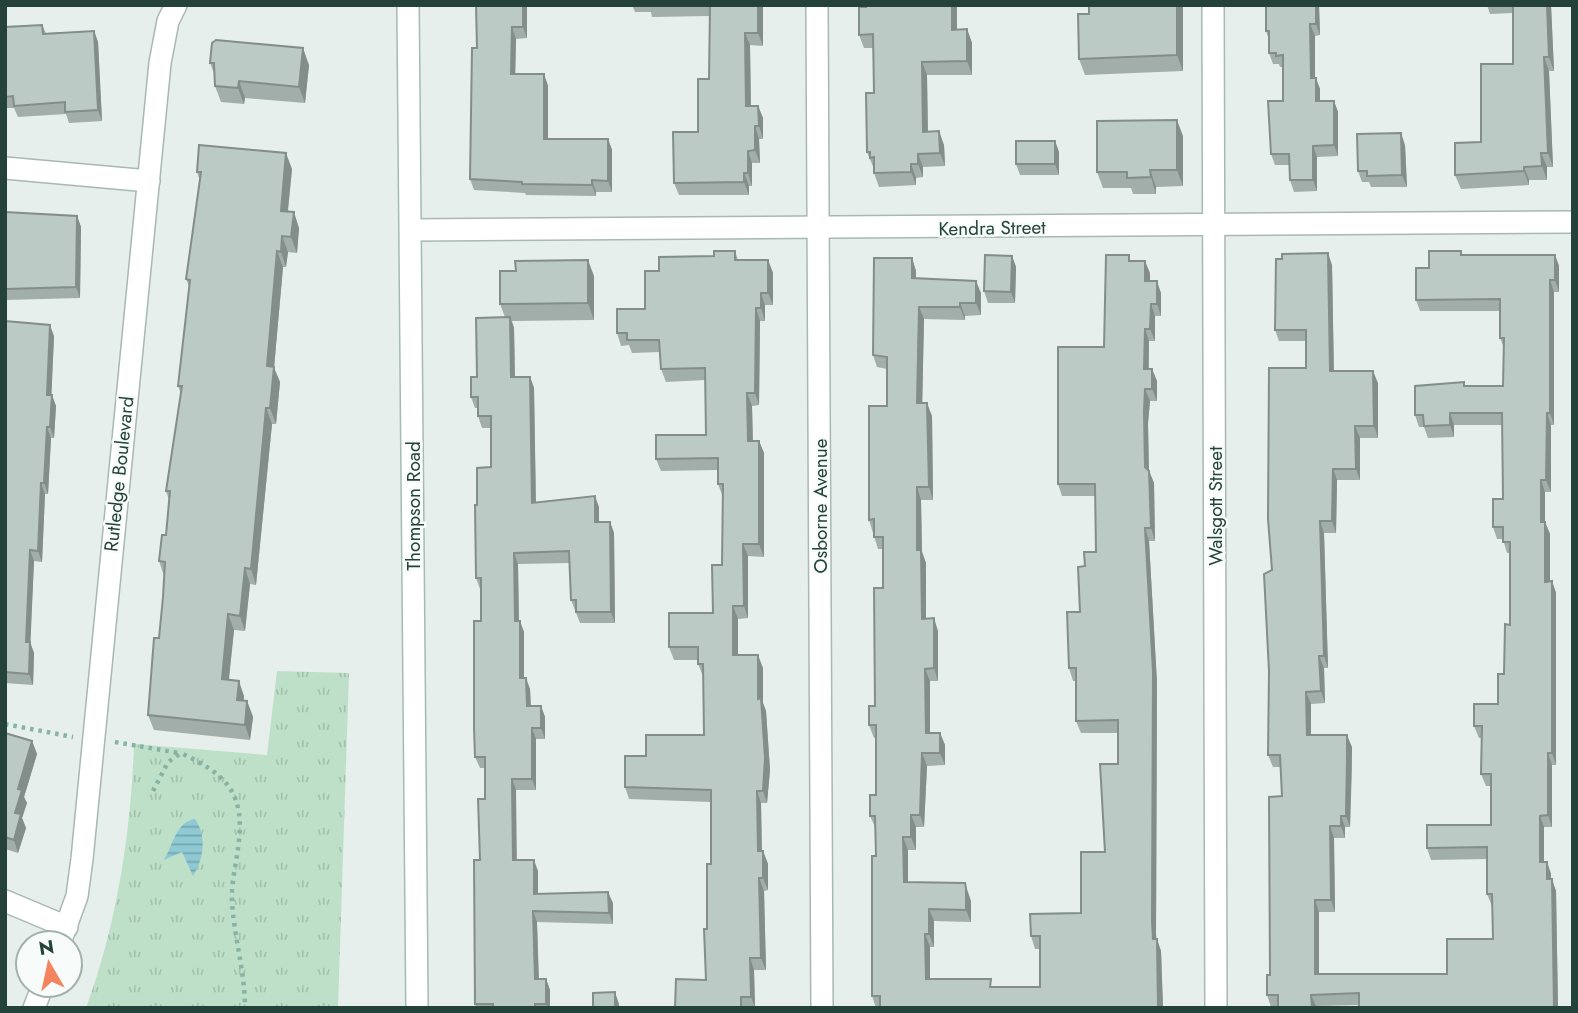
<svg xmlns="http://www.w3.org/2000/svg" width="1578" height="1013" font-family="Jost,sans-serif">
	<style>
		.grass { fill: url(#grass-tufts) }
		.water { fill: url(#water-rules) }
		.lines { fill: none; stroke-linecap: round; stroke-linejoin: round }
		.street-casing { stroke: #a8b8b2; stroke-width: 24 }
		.secondary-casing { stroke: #a4bbb3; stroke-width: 24 }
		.path { stroke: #86b3a5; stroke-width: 4.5; stroke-dasharray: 3.5 5; stroke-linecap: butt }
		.street { stroke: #fff; stroke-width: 21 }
		.secondary { stroke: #fff; stroke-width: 21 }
		.wall { fill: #a1aea9 }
		.shaded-wall { fill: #838d89 }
		.building { fill: #bbcac4; stroke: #838d89; stroke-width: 2 }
		.labels { text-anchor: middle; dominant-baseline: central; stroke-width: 5; stroke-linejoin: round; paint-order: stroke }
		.street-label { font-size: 19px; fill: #24423a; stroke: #f7fbf9 }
	</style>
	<defs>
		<pattern id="grass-tufts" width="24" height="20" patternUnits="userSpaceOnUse" patternTransform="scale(1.75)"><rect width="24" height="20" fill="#bfe0c8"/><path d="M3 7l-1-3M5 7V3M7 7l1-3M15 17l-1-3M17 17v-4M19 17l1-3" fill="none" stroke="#a4c1ad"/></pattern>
		<pattern id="water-rules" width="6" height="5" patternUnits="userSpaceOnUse" patternTransform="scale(1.75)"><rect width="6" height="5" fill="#8ec9d4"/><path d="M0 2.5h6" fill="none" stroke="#74a5ad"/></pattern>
	</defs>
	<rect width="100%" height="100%" fill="#e6efeb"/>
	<path class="grass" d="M277,671L349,673L338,1008H86C117,924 131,832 134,744L267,755Z"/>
	<path class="water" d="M195,819C207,836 204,859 193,876L182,852L164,860C173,845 176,822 195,819Z"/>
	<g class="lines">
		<defs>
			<g id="street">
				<polyline points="817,5 822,1008"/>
				<polyline points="1213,5 1216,1008"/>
				<polyline points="5,168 149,181"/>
				<polyline points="412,230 1573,222"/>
				<polyline points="5,901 67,927"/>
				<polyline points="60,943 77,896 82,859 160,63 168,21 176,5"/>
				<polyline points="34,1008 43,985"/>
			</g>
			<polyline id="secondary" points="408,5 417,1008"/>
		</defs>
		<use href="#street" class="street-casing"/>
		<use href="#secondary" class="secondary-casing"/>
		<g class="path">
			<polyline points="5,724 73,737"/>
			<polyline points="115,742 179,753"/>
			<path d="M153,791L168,762L181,753C227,775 246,793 238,848C236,865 231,884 232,901C234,938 245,971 245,1008"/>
		</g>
		<use href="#street" class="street"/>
		<use href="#secondary" class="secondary"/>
	</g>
	<g class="wall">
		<polygon points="527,5 527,38 516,39 515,74 544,74 548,86 548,139 608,139 612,150 612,192 596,192 596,196 526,195 525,193 474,190 470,179 477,48"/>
		<polygon points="632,5 763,5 763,46 750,45 751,106 758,106 763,118 763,139 759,139 760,163 752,163 752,186 749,186 749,195 679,195 674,183 698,132 709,79 710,16 652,17 651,12 635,12"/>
		<polygon points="957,5 957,29 967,29 972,43 972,75 927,75 928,132 944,145 945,166 923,167 923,177 916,178 916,185 879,187 874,173 874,169 867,152 874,93 873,48 864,48 859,35 866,7"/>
		<polygon points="1183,5 1183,71 1085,75 1079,59 1089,14"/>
		<polygon points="1319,5 1320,35 1315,36 1315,78 1320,89 1320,101 1334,101 1338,112 1338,156 1317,157 1317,191 1294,192 1290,180 1289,165 1275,165 1271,154 1283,101 1283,67 1280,67 1279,64 1273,64 1269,53 1269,40 1266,31"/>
		<polygon points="1487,5 1551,5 1554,71 1549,71 1553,167 1547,167 1547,180 1529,180 1529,185 1461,189 1455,175 1481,142 1513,64 1513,13 1490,14"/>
		<polygon points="42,25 46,33 94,31 98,42 102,121 69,123 66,114 18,117 14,108 5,108 5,27"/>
		<polygon points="210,63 309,65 305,103 245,98 244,104 221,102 215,86 215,76"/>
		<polygon points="1183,136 1183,186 1156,187 1156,194 1133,194 1131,188 1103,188 1097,172"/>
		<polygon points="1055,141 1059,152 1059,175 1020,175 1016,164"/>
		<polygon points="1405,145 1407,187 1371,187 1369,182 1362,182 1358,171"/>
		<polygon points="292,169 288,212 299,228 297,253 288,252 286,267 283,267 274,368 280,382 276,424 272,424 256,585 250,584 245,631 234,630 229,680 244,696 244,701 247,701 253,717 250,740 154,730 148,715 159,638 163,597 164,576 159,561 166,535 169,500 166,491 181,394 178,386 189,286 186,279 200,181 197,172"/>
		<polygon points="5,212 77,216 81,227 80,298 5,300"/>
		<polygon points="735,251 738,260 768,260 773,273 773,305 765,305 765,321 760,321 759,405 752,406 753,441 759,441 764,453 764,557 748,556 748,618 738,619 738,655 763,668 763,703 766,711 770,770 767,803 761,803 762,851 763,851 768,864 768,890 764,891 766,970 754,970 755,1008 675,1008 706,980 707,929 711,864 711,802 629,799 625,787 646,756 704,735 703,676 698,664 698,660 674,660 669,647 713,613 722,565 723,497 718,484 718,470 661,471 656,459 706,435 705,380 666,382 661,369 660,352 632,353 629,345 621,346 617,333 645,309 659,271"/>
		<polygon points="1463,255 1555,255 1559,266 1559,292 1554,292 1554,425 1551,425 1551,492 1545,492 1545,522 1550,534 1550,581 1552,581 1556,593 1556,765 1552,765 1552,827 1544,827 1544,862 1547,862 1551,874 1551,879 1556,891 1558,1008 1359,1008 1359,1005 1316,1006 1316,1008 1271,1007 1267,995 1270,975 1282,796 1281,767 1273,767 1268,755 1272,570 1306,368 1306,341 1279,341 1275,330 1332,265 1334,371 1378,383 1378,438 1360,438 1360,480 1337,480 1336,533 1324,533 1328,668 1324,668 1325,703 1311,704 1311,735 1352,747 1352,770 1350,827 1345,827 1345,838 1334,838 1335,912 1319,912 1319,974 1447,974 1493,939 1492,906 1487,894 1487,859 1431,860 1427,848 1491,825 1491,786 1486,786 1481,774 1482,738 1479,738 1474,726 1498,704 1504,674 1510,625 1510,553 1507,553 1503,539 1497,539 1493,527 1503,499 1503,425 1454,425 1454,437 1428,438 1424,427 1419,427 1415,415 1465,386 1503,386 1504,348 1500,338 1500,311 1420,311 1416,300 1429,268"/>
		<polygon points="1012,256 1016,267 1015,303 988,303 984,291"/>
		<polygon points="912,258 916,271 916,279 981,293 981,315 965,316 965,320 924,319 922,403 932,416 933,500 921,500 922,552 926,563 926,618 938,631 938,681 930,681 930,733 940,733 945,745 945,765 927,766 924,827 916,827 916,850 908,850 908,882 971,901 971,922 934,921 934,947 930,947 930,979 994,987 1040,987 1040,949 1035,949 1031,936 1081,913 1105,852 1118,764 1118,733 1081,733 1076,721 1076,681 1073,681 1069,668 1080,612 1085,566 1096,552 1095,496 1062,496 1058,484 1104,347 1131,261 1150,273 1150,281 1161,293 1161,316 1155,316 1155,341 1149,341 1149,369 1152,369 1157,381 1157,401 1150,401 1148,423 1149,471 1154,483 1155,541 1149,541 1157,683 1156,934 1156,939 1161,951 1163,1008 876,1008 872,996 876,856 876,829 870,816 876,795 876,738 874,738 869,725 875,706 883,588 883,549 878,549 869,520 887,406 887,369 877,367 873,355"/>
		<polygon points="594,276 594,320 512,321 514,328 515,377 530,377 534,388 536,503 599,507 599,522 610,522 614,533 615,623 580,623 571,600 570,563 518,564 519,621 524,632 524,678 530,689 531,706 541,706 545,717 545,739 536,739 536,790 516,790 516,860 538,871 538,894 613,903 613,924 537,922 539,979 546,979 550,990 550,1008 476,1008 475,1004 480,860 485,799 485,768 480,768 475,757 481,621 481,589 480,589 476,578 477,505 491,467 491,428 482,428 478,416 478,408 475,408 471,397 505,317 500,304"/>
		<polygon points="5,321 54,336 51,395 56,406 54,438 51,438 48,494 45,494 42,562 34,561 30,642 34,653 33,685 5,683"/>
		<polygon points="5,733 32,741 37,754 24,797 27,803 22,818 26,828 18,853 5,849"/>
	</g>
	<g class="shaded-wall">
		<polygon points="523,5 527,5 527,38 523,27"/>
		<polygon points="758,5 763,5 763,46 758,33"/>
		<polygon points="952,5 957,5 957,43 952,30"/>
		<polygon points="1177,5 1183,5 1183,71 1177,55"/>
		<polygon points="1316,5 1319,5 1320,35 1316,24"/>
		<polygon points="1547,5 1551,5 1554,71 1549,57"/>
		<polygon points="1310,24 1315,36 1315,89 1311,78"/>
		<polygon points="512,27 516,39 515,85 511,74"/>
		<polygon points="967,29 972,43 972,75 967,61"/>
		<polygon points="94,31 98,42 102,121 98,110"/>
		<polygon points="745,33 750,45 751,118 746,106"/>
		<polygon points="303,48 309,65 305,103 299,87"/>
		<polygon points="1544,57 1549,71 1553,167 1548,153"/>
		<polygon points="922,62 927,75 928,146 923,132"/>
		<polygon points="544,74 548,86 548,150 544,139"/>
		<polygon points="1316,78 1320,89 1320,112 1316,101"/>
		<polygon points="239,81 245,98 244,104 238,88"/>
		<polygon points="1334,101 1338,112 1338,156 1334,145"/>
		<polygon points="758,106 763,118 763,139 759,126"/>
		<polygon points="1177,120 1183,136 1183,186 1177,170"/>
		<polygon points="755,126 759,139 760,163 755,150"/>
		<polygon points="939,131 944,145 945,166 940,153"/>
		<polygon points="1401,133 1405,145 1407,187 1402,175"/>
		<polygon points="608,139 612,150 612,192 608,181"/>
		<polygon points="1055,141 1059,152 1059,175 1055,164"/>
		<polygon points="1313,146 1317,157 1317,191 1313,180"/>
		<polygon points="748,151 752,163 752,186 748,173"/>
		<polygon points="286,153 292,169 286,227 281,211"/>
		<polygon points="1541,153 1547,167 1547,180 1542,166"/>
		<polygon points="918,154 923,167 923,177 918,164"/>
		<polygon points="911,164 916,178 916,185 911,172"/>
		<polygon points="1524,167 1529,180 1529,185 1524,171"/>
		<polygon points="1150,170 1156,187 1156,194 1151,177"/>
		<polygon points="744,173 749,186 749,195 744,182"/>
		<polygon points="592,180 596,192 596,196 592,185"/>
		<polygon points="294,212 299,228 297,253 291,237"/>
		<polygon points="77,216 81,227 80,298 76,287"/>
		<polygon points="282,236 288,252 286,267 281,252"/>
		<polygon points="277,251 283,267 274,368 280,382 276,424 270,408 267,366"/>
		<polygon points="1328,253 1332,265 1334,383 1330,371"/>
		<polygon points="1555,255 1559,266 1559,292 1555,280"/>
		<polygon points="1012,256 1016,267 1015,303 1011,292"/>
		<polygon points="912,258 916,271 916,291 912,278"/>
		<polygon points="588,260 594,276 594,320 588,303"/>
		<polygon points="768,260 773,273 773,305 768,293"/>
		<polygon points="1145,261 1150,273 1150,293 1145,281"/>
		<polygon points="1550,280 1554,292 1554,425 1550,413"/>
		<polygon points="976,281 981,293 981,315 976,303"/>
		<polygon points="1157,281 1161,293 1161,316 1157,304"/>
		<polygon points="761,293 765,305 765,321 761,308"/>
		<polygon points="960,303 965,316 965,320 960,307"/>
		<polygon points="1151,304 1155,316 1155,341 1150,329"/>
		<polygon points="919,307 924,319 922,416 917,403"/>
		<polygon points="756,308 760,321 759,405 755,393"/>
		<polygon points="510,317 514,328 515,388 511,377"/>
		<polygon points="50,325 54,336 51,406 47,395"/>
		<polygon points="1145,329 1149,341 1148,381 1144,369"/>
		<polygon points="1152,369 1157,381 1157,401 1152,389"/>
		<polygon points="1373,371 1378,383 1378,438 1374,426"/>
		<polygon points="530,377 534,388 536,514 532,503"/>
		<polygon points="1145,389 1150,401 1148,423 1149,480 1145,467 1144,411"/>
		<polygon points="747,393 752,406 753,453 748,441"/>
		<polygon points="52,395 56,406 54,438 50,427"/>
		<polygon points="927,403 932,416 933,500 929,487"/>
		<polygon points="266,408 272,424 256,585 251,569"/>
		<polygon points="1450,413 1454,425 1454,437 1450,425"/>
		<polygon points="1547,413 1551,425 1551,492 1546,480"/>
		<polygon points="1355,426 1360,438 1360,480 1356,469"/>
		<polygon points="47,427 51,438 48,494 44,483"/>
		<polygon points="759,441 764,453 764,557 759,544"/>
		<polygon points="1333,469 1337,480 1336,533 1332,521"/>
		<polygon points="1149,471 1154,483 1155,541 1151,528"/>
		<polygon points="1541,480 1545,492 1545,534 1541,522"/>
		<polygon points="41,483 45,494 42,562 38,551"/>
		<polygon points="917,487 921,500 922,552 926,563 926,631 922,619 917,550"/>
		<polygon points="595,496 599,507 599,533 595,522"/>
		<polygon points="1320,521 1324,533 1328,668 1324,656"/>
		<polygon points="610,522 614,533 615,623 611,612"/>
		<polygon points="1545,522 1550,534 1550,593 1545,582"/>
		<polygon points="1145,528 1149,541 1157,683 1156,934 1157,945 1157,939 1161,951 1163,1008 1158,1008 1152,921"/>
		<polygon points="743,544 748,556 748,618 744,606"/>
		<polygon points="30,550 34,561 30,653 26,642"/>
		<polygon points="514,553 518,564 519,632 515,621"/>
		<polygon points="245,568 250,584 245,631 240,616"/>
		<polygon points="1552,581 1556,593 1556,765 1552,753"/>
		<polygon points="733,606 738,619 738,668 733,655"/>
		<polygon points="228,614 234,630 227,694 222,679"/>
		<polygon points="934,618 938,631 938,681 934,668"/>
		<polygon points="520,621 524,632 524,689 520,678"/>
		<polygon points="30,642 34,653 33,685 29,674"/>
		<polygon points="758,655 763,668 763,703 766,711 770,770 767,803 763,791 758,699"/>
		<polygon points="1319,656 1324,668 1325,703 1321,691"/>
		<polygon points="925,669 930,681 930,746 926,733"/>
		<polygon points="526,678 530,689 531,717 527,706"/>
		<polygon points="239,681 244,696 242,716 237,700"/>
		<polygon points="1306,692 1311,704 1311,747 1307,735"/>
		<polygon points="247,701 253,717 250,740 245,725"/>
		<polygon points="541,706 545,717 545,739 541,728"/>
		<polygon points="532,728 536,739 536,790 532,779"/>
		<polygon points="940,733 945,745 945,765 940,753"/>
		<polygon points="1347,735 1352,747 1350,827 1346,816"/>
		<polygon points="32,741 37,754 24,797 27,803 22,818 26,828 18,853 14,840 15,813 18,789"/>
		<polygon points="922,753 927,766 924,827 920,815"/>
		<polygon points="1548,753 1552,765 1552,827 1548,815"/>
		<polygon points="512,779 516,790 517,871 513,860"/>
		<polygon points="757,791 761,803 762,864 758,851"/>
		<polygon points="911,815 916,827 916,850 911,837"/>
		<polygon points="1341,816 1345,827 1345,838 1341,826"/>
		<polygon points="1540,816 1544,827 1544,874 1540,862"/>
		<polygon points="1330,826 1334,838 1335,912 1331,900"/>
		<polygon points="903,837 908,850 908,894 904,882"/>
		<polygon points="763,851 768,864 768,890 763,878"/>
		<polygon points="534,860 538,871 538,905 534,894"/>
		<polygon points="1547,862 1551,874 1551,891 1547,879"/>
		<polygon points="759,878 764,891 766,970 761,958"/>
		<polygon points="1552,879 1556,891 1558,1008 1554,1008"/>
		<polygon points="965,883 971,901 971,922 966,910"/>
		<polygon points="608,892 613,903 613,924 609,913"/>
		<polygon points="1315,900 1319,912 1319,986 1315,974"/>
		<polygon points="929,909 934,921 934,947 929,934"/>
		<polygon points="533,911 537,922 539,990 535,979"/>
		<polygon points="925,934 930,947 930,991 926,979"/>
		<polygon points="750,958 754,970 755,1008 751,997"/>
		<polygon points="546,979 550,990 550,1008 548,1008 546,1004"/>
		<polygon points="615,992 619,1004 619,1008 615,1008"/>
		<polygon points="1311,995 1316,1006 1316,1008 1312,1008"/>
	</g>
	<g class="building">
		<polygon points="476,5 523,5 523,27 512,27 511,74 544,74 544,139 608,139 608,181 592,180 592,185 522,184 522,182 470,179 472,48 477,48"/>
		<polygon points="710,5 758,5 758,33 745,33 746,106 758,106 759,126 755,126 755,150 748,151 748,173 744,173 744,182 674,183 673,132 698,132 698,79 709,79"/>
		<polygon points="866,5 952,5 952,30 967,29 967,61 922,62 923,132 939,131 940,153 918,154 918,164 911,164 911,172 874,173 874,157 870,158 870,152 867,152 866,93 874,93 873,34 859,35 859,7 866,7"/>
		<polygon points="1089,5 1177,5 1177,55 1079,59 1078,14 1089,14"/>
		<polygon points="1266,5 1316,5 1316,24 1310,24 1311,78 1316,78 1316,101 1334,101 1334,145 1313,146 1313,180 1290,180 1289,154 1271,154 1268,101 1283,101 1283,55 1276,56 1276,53 1269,53 1269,31 1266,31"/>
		<polygon points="1513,5 1547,5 1549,57 1544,57 1548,153 1541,153 1542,166 1524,167 1524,171 1455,175 1455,143 1481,142 1481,64 1513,64"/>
		<polygon points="42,25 43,34 94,31 98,110 65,112 65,102 14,106 13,96 5,97 5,27"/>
		<polygon points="216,40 303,48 299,87 239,81 238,88 215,86 214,63 210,63 212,43"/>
		<polygon points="1177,120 1177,170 1150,170 1151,177 1127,178 1127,172 1097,172 1097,121"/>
		<polygon points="1401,133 1402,175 1367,176 1367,171 1358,171 1357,134"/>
		<rect x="1016" y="141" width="39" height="23"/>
		<polygon points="199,145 286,153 281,211 294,212 291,237 282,236 281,252 277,251 267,366 274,367 270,408 266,408 251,569 245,568 240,616 228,614 222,679 239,681 237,700 247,701 245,725 148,715 154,638 159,638 163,597 165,562 159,561 162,535 166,535 170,491 166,491 182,386 178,386 190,280 186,279 189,258 201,172 197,172"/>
		<polygon points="5,212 77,216 76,287 5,289"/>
		<polygon points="714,251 735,251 735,260 768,260 768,293 761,293 761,308 756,308 755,393 747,393 748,441 759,441 759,544 743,544 744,606 733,606 733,655 758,655 758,699 761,698 765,758 763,791 757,791 758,851 763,851 763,878 759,878 761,958 750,958 751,997 741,997 741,1008 675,1008 676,979 706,980 704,929 707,929 707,864 711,864 711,790 625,787 625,756 646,756 646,735 704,735 703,664 698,664 698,647 669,647 669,613 713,613 712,565 722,565 723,484 718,484 718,458 656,459 656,435 706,435 705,368 661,369 659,340 627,340 627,333 617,333 617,309 645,309 645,271 659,271 659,257 714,256"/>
		<polygon points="1429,251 1461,251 1461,255 1555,255 1555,280 1550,280 1550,413 1547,413 1546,480 1541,480 1541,522 1545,522 1545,582 1552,581 1552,753 1548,753 1548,815 1540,816 1540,862 1547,862 1547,879 1552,879 1554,1008 1359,1008 1359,993 1311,995 1312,1008 1278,1008 1278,995 1267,995 1267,975 1270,975 1269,797 1282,796 1280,755 1268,755 1269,671 1264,574 1272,570 1268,519 1269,368 1306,368 1306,330 1275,330 1276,259 1282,259 1282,254 1328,253 1330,371 1373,371 1374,426 1355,426 1356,469 1333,469 1332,521 1320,521 1324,656 1319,656 1321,691 1306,692 1307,735 1347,735 1347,758 1346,816 1341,816 1341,826 1330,826 1331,900 1315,900 1315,974 1447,974 1447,939 1493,939 1492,894 1487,894 1487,847 1427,848 1427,825 1491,825 1491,774 1481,774 1482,726 1474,726 1474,704 1498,704 1498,674 1504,674 1505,624 1510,625 1510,542 1503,542 1503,527 1493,527 1493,499 1503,499 1502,413 1450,413 1450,425 1424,426 1423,415 1415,415 1415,386 1464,382 1464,386 1503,386 1504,338 1500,338 1500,299 1416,300 1416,268 1429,268"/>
		<polygon points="985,255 1012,256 1011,292 984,291"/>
		<polygon points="1106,255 1129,255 1129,261 1145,261 1145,281 1157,281 1157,304 1151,304 1150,329 1145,329 1144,369 1152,369 1152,389 1145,389 1144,411 1145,467 1149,471 1151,528 1145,528 1153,671 1152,921 1153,939 1157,939 1158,1008 880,1008 880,996 872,996 872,856 876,856 875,816 870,816 870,795 876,795 876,725 869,725 869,706 875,706 874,588 883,588 883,537 874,537 874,519 869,520 869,406 887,406 887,357 873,355 874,258 912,258 912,278 976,281 976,303 960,303 960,307 919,307 917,403 927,403 929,487 917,487 917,550 921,550 922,619 934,618 934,668 925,669 926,733 940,733 940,753 922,753 920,815 911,815 911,837 903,837 904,882 965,883 966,888 966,910 929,909 929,934 925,934 926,979 991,979 990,987 1040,987 1040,936 1031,936 1030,914 1081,913 1081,852 1105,852 1100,764 1118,764 1118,720 1076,721 1076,668 1069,668 1067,612 1080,612 1078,567 1085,566 1084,552 1096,552 1095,484 1058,484 1058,347 1104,347"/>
		<polygon points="588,260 588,303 500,304 500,271 516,271 515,261"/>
		<polygon points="510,317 511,377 530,377 532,503 595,496 595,522 610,522 611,612 576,612 576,600 571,600 569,551 514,553 515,621 520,621 520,678 526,678 527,706 541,706 541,728 532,728 532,779 512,779 513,860 534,860 534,894 608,892 609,913 533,911 535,979 546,979 546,1004 535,1004 535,1008 493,1008 493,1004 475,1004 474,860 480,860 478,799 485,799 485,757 475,757 474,728 474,621 481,621 481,578 476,578 475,505 477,505 477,468 491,467 491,416 478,416 478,397 471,397 471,377 477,377 476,318"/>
		<polygon points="5,321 50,325 47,395 52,395 50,427 47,427 44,483 41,483 38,551 30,550 26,642 30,642 29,674 5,672"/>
		<polygon points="5,733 32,741 18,789 22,790 15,813 21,814 14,840 5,837"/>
		<polygon points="615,992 615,1008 593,1008 593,993"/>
	</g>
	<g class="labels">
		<g class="street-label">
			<text transform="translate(992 228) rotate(-1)">Kendra Street</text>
			<text transform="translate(119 474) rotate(-84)">Rutledge Boulevard</text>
			<text transform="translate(413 506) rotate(-90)">Thompson Road</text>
			<text transform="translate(820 506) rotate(-90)">Osborne Avenue</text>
			<text transform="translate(1215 506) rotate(-90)">Walsgott Street</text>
		</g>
	</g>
	<rect width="1578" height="1013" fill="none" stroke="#24423a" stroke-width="14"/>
	<g transform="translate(49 964) rotate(351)"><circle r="33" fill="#f7fbf9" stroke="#a3b1ad" stroke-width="2"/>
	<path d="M0-5L12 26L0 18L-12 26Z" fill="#f4845f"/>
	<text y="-10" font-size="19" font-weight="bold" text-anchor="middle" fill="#24423a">N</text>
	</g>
</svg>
